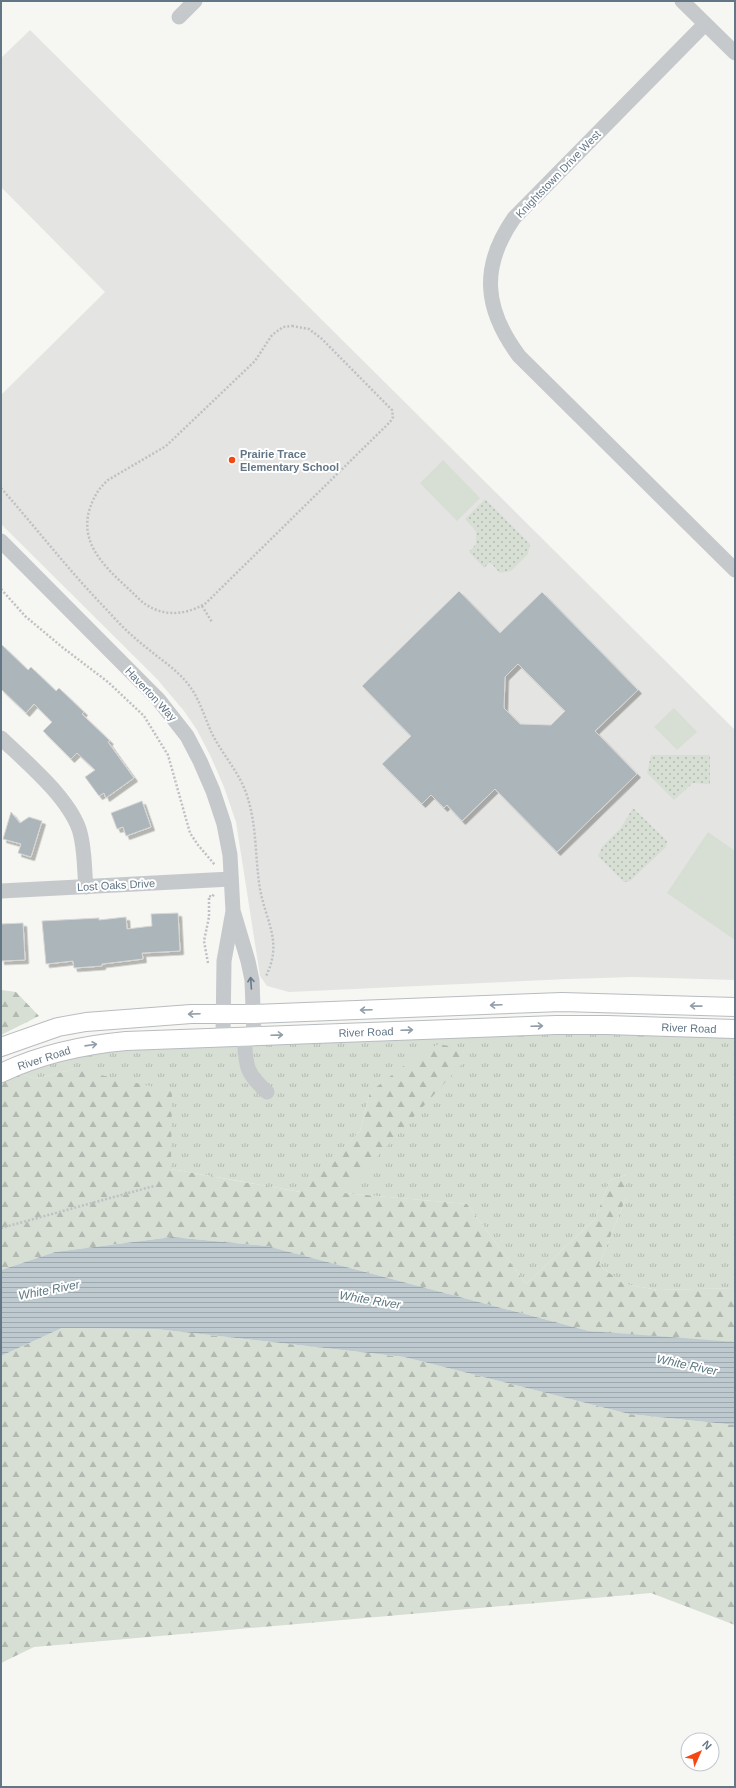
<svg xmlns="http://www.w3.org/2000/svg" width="736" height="1788" font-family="Arial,sans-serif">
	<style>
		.built { fill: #e4e5e3 }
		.grass { fill: url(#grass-tufts) }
		.forest { fill: url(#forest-firs) }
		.park { fill: url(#park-dots) }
		.garden { fill: #d7ded3 }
		.water { fill: url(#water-rules) }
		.building { fill: #abb5ba; stroke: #d7d7d5; fill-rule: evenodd; filter: url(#shadow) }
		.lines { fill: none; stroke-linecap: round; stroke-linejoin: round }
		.major-casing { stroke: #b8bcc0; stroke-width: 20 }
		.path { stroke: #bec1c3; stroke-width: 2.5; stroke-dasharray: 2 2; stroke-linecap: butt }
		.minor { stroke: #c5c9cc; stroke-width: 15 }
		.major { stroke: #fff; stroke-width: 18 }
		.oneway { stroke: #677a8a }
		.oneway2 { stroke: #919faa }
		.poi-dot { fill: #f44814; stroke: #fff; stroke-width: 1.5 }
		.labels { text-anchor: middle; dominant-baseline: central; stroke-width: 4; stroke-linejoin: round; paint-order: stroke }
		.street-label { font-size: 11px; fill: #627686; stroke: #fff }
		.poi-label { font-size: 11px; font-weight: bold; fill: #627686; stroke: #fff; text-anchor: start }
		.water-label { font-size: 12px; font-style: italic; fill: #5e7983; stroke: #fff }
	</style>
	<defs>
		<pattern id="grass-tufts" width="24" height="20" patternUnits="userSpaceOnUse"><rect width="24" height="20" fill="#d7ded3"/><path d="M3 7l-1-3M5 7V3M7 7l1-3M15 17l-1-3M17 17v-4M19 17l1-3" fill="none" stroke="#b2b9b1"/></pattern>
		<pattern id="forest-firs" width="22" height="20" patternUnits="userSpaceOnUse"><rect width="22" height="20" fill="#d7ded3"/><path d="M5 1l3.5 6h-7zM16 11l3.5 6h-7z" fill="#b2b9b1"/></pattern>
		<pattern id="park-dots" width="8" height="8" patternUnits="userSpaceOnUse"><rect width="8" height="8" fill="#d7ded3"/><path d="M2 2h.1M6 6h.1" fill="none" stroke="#b2b9b1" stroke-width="1.8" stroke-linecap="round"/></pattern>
		<pattern id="water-rules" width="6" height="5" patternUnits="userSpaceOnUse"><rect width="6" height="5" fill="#becacf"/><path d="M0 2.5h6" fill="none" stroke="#9ea9ae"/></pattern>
		<filter id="shadow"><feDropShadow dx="3.5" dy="3.5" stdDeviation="0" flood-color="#0004"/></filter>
	</defs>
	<rect width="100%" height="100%" fill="#f6f6f2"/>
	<polygon class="built" points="30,30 735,730 735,980 634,977 567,979 289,992 267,986 260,976 236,822 224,787 211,757 197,730 184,711 157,679 1,524 1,395 105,292 1,187 1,58"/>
	<polygon class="grass" points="735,1028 735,1288 658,1290 624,1284 599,1265 626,1198 626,1175 610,1180 595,1219 526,1284 467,1204 343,1193 461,1064 464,1049 370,1092 360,1131 301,1192 171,1169 74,1069 35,1079 9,1069 65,1050 183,1039"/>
	<g class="forest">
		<polygon points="1,990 16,992 39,1016 1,1035"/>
		<polygon points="439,1044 464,1049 462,1064 344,1193 467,1204 526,1284 595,1219 610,1180 626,1175 626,1198 599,1265 624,1284 658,1290 735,1288 735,1346 589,1331 267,1246 172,1237 55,1252 1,1270 1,1073 9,1069 35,1079 74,1069 172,1091 171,1169 300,1192 360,1131 370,1092 419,1054"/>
		<polygon points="62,1328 156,1329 404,1357 629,1414 735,1425 735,1625 651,1593 34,1647 1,1663 1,1356"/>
	</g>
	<g class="park">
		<polygon points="485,499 530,544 528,554 511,571 500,573 490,562 484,568 469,552 476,544 476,531 465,519"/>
		<polygon points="651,755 710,755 710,784 693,783 674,800 647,773"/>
		<polygon points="633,808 667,841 666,847 630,881 624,882 598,856 602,847 620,829"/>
	</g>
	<g class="garden">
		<polygon points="443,460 480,498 457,521 420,483"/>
		<polygon points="674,708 697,732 677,750 654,727"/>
		<polygon points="708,832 735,851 735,940 667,893"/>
	</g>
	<polygon class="water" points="172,1237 267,1246 589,1331 735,1342 735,1425 629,1414 404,1357 156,1329 62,1328 1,1356 1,1270 55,1252"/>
	<g class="building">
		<path d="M459,591L500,633L542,592L638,690L595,731L637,774L557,852L495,789L462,821L447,805L444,808L431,795L422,804L382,764L411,736L362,686ZM518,664L565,711L551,725L520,724L504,708L505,677Z"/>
		<polygon points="1,644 28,670 31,667 56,691 59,688 84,712 82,714 110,741 108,742 134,778 106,798 104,793 99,796 85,777 95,770 77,753 71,759 43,731 52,722 34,704 26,713 1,689"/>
		<polygon points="142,801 151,827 126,836 123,827 117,829 111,813"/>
		<polygon points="11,812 20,823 29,817 42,821 31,857 18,853 21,844 3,839"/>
		<polygon points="178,913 180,951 142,953 143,959 102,964 102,966 74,968 73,961 46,964 42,921 99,918 99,920 126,917 127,929 152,926 151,914"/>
		<polygon points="23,923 25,960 1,961 1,924"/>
	</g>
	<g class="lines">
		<defs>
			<g id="major">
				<polyline points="1,1047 58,1027 86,1022 191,1014 253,1014 562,1002 735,1007"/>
				<path d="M1,1073C41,1054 82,1045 126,1041L556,1025H607L735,1029"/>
			</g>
		</defs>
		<use href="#major" class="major-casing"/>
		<g class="path">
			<path d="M292,326L309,329L322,339L392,410L393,417L390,422L206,603C184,617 157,617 138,598C114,574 79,550 89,511C93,498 98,489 108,480L166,446L255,361L272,335L283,327Z"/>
			<path d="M1,488C37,529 70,572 108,611C121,626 136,640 152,652C164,662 178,671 188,684C202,702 205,722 216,741C227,760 242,777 248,799C257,828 255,859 260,889C266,922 283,942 266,976"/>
			<polyline points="1,589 25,616 62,647 108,682 144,716 168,755 190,833 198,845 215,865"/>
			<polyline points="202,606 212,622"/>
			<polyline points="208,963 204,941 209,917 209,896 212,897 214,894"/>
			<polyline points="1,1228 154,1186"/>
		</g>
		<g class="minor">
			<polyline points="682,1 735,53"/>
			<polyline points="179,17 195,1"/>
			<path d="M705,24L514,218C480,267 484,309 519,356L735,570"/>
			<polyline points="1,541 158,699 187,736 200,761 213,791 224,824 230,855 233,911 224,961 223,1037"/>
			<path d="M1,738C26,762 67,796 79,829C85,847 84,868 86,887"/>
			<polyline points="1,891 231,879"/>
			<polyline points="234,914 248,961 252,980 254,1036"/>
			<path d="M244,1036C246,1066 245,1072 267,1092"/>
		</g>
		<use href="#major" class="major"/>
	</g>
	<defs><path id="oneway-shaft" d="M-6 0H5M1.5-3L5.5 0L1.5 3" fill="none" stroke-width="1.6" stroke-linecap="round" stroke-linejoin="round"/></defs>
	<use class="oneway" href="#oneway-shaft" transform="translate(251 983) rotate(-94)"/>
	<g class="oneway2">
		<use href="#oneway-shaft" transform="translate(496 1005) rotate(178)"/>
		<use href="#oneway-shaft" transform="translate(696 1006) rotate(-179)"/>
		<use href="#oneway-shaft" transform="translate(366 1010) rotate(178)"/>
		<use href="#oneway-shaft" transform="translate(194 1014) rotate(178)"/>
		<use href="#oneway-shaft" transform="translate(537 1026) rotate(-2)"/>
		<use href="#oneway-shaft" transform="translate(407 1030) rotate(-2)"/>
		<use href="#oneway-shaft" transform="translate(277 1035) rotate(-2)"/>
		<use href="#oneway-shaft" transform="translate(91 1045) rotate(-8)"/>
	</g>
	<circle class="poi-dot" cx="232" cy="460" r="4"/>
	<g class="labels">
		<g class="street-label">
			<text transform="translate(558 174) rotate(-46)">Knightstown Drive West</text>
			<text transform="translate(151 694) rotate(47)">Haverton Way</text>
			<text transform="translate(116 885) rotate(-3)">Lost Oaks Drive</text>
			<text transform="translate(689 1028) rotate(2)">River Road</text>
			<text transform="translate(366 1032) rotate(-2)">River Road</text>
			<text transform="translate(44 1058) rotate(-18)">River Road</text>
		</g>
		<g class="poi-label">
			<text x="240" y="454">Prairie Trace<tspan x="240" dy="13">Elementary School</tspan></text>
		</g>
		<g class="water-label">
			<text transform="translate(49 1290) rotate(-11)">White River</text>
			<text transform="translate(370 1300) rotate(9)">White River</text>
			<text transform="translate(687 1365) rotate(12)">White River</text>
		</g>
	</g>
	<rect width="736" height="1788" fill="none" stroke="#627686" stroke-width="4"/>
	<g transform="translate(700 1752) rotate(45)"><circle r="19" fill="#ffffff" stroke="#c0c8cf"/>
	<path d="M0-3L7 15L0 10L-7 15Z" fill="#f44814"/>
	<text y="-6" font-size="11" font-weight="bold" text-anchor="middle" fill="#627686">N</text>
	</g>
</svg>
